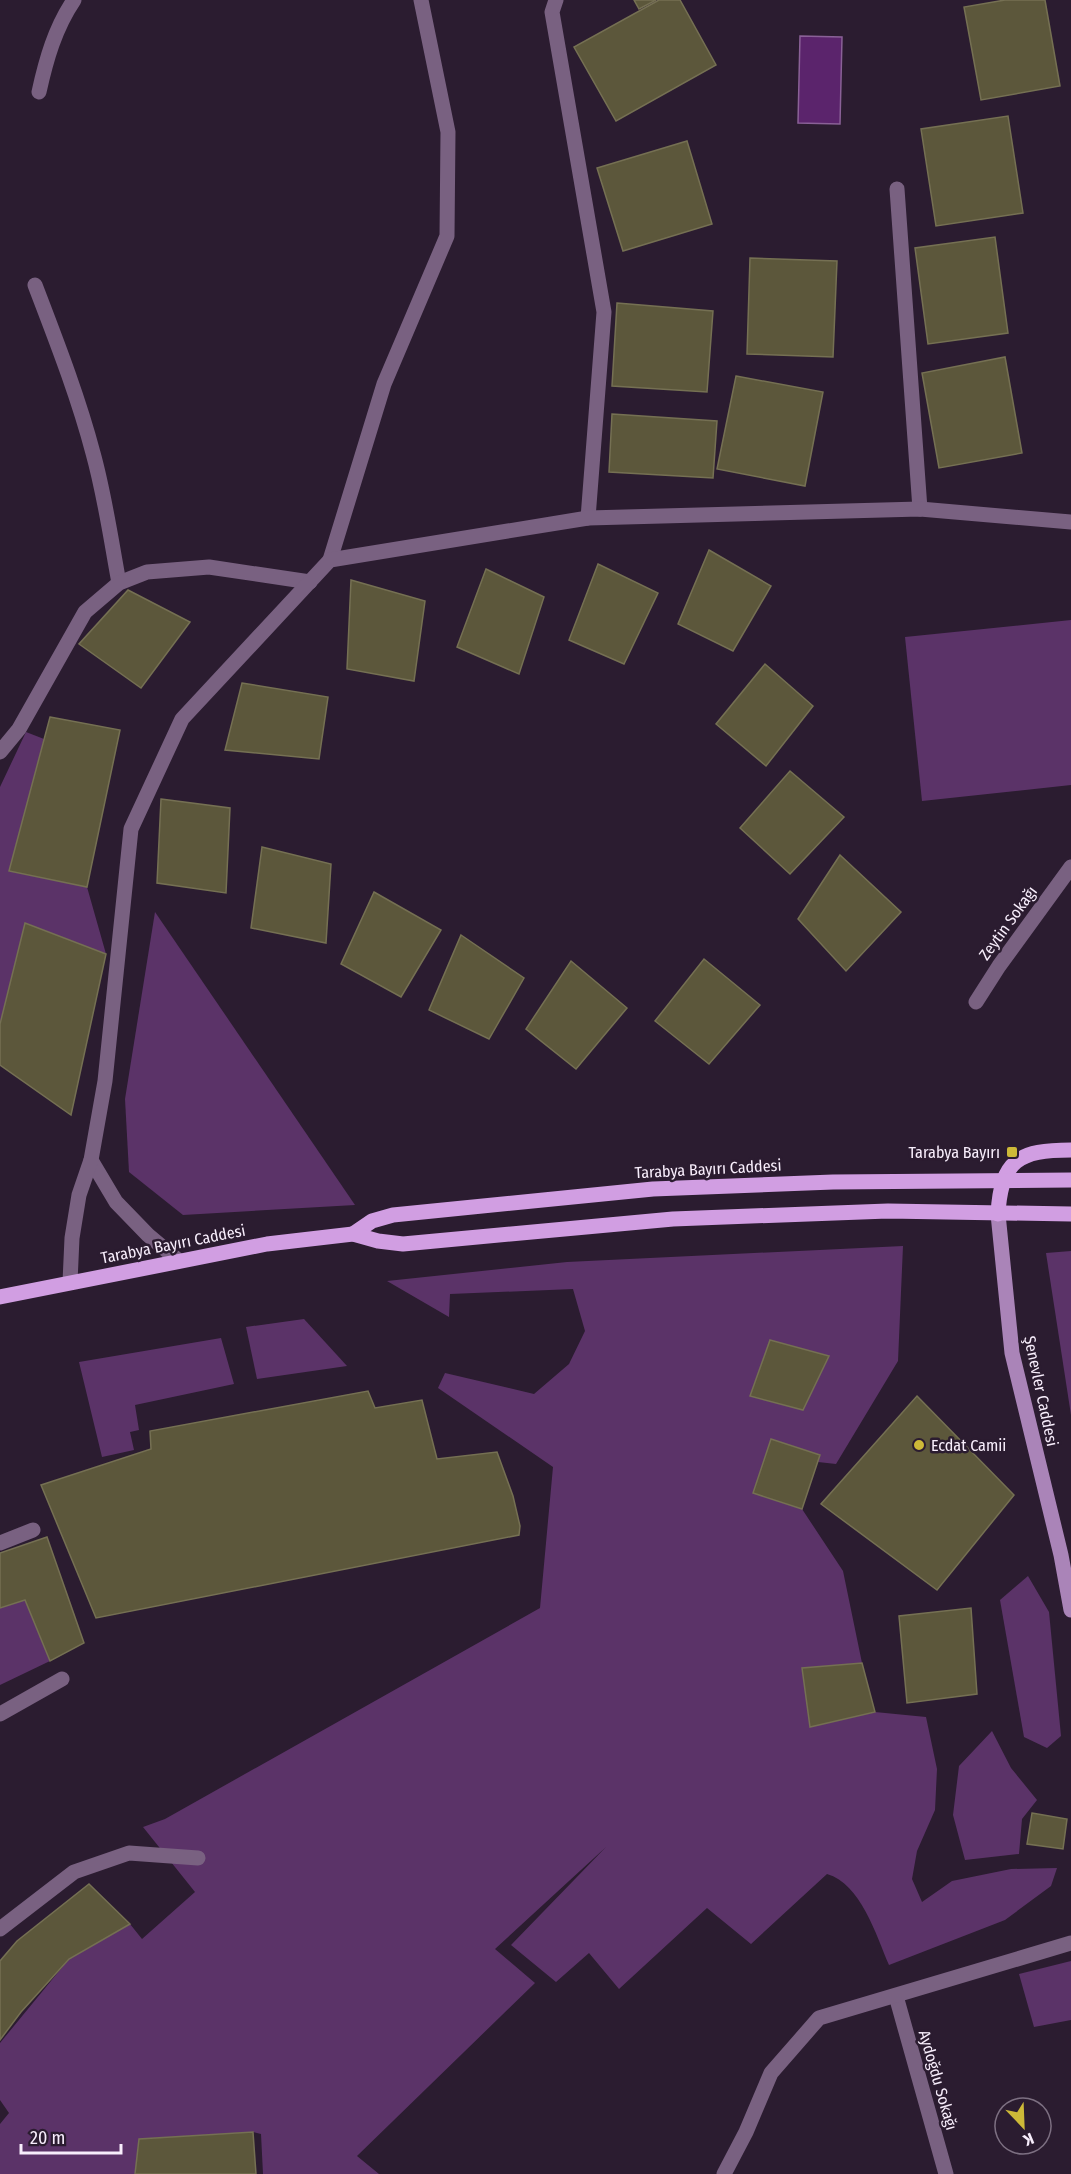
<svg xmlns="http://www.w3.org/2000/svg" width="1071" height="2174" font-family="'Fira Sans Condensed',sans-serif">
	<style>
		.green { fill: #5b3368; fill-rule: evenodd }
		.water { fill: #5b246c; stroke: #8a6197; stroke-width: 1.5 }
		.building { fill: #5c573b; stroke: #757053; stroke-width: 1.5 }
		.lines { fill: none; stroke-linecap: round; stroke-linejoin: round }
		.lane { stroke: #796181; stroke-width: 15 }
		.street { stroke: #796181; stroke-width: 15 }
		.secondary { stroke: #aa84b8; stroke-width: 15 }
		.primary { stroke: #d19ee2; stroke-width: 15 }
		.poi-dot { fill: #cdb938; stroke: #2b1c30; stroke-width: 2 }
		.labels { text-anchor: middle; dominant-baseline: central; stroke-width: 5; stroke-linejoin: round; paint-order: stroke }
		.street-label { font-size: 16px; fill: #f8eefc; stroke: #2b1c30 }
		.poi-label { font-size: 16px; fill: #f8eefc; stroke: #2b1c30; text-anchor: end }
	</style>
	<rect width="100%" height="100%" fill="#2b1c30"/>
	<g class="green">
		<polygon points="1071,620 1071,785 922,801 905,637"/>
		<polygon points="26,732 44,739 9,871 87,887 106,954 25,923 0,1024 0,787"/>
		<polygon points="155,912 355,1205 183,1215 129,1172 125,1099"/>
		<path d="M903,1246L898,1361L836,1464L818,1462L820,1455L771,1439L754,1493L802,1509L843,1571L862,1663L803,1668L810,1727L875,1712L926,1717L937,1769L935,1810L917,1851L912,1879L922,1902L952,1881L1011,1869L1057,1868L1051,1886L1005,1920L889,1965C876,1935 861,1884 827,1874L751,1944L707,1908L619,1989L589,1953L556,1982L511,1945L606,1847L495,1949L535,1983L357,2156L379,2174H263L261,2134L253,2132L139,2139L135,2174H0V2124L9,2113L0,2100V2043L69,1959L130,1924L142,1939L195,1892L143,1827L165,1819L540,1608L553,1467L438,1388L445,1373L534,1394L569,1364L585,1331L573,1289L450,1294L449,1317L387,1281L567,1262ZM770,1340L829,1356L803,1410L750,1396Z"/>
		<polygon points="1071,1251 1071,1415 1046,1253"/>
		<polygon points="304,1319 347,1366 257,1379 246,1327"/>
		<polygon points="221,1338 234,1384 135,1405 139,1430 130,1432 134,1450 102,1457 79,1362"/>
		<polygon points="1028,1576 1049,1612 1061,1736 1047,1748 1024,1737 1000,1600"/>
		<polygon points="25,1600 50,1661 0,1685 0,1608"/>
		<polygon points="992,1731 1011,1768 1037,1800 1022,1819 1019,1854 965,1860 953,1815 959,1766"/>
		<polygon points="1071,1961 1071,2020 1034,2027 1019,1974"/>
	</g>
	<polygon class="water" points="800,36 842,37 840,124 798,123"/>
	<g class="building">
		<polygon points="634,0 656,0 639,9"/>
		<polygon points="659,0 680,0 716,65 616,121 574,47"/>
		<polygon points="1005,0 1045,0 1060,86 981,100 964,7"/>
		<polygon points="1008,116 1023,213 936,226 921,129"/>
		<polygon points="687,141 712,224 623,251 597,168"/>
		<polygon points="995,237 1008,333 928,344 915,248"/>
		<polygon points="750,258 837,261 833,357 747,354"/>
		<polygon points="617,303 713,311 707,392 612,386"/>
		<polygon points="1005,357 1022,453 939,468 922,373"/>
		<polygon points="736,376 823,392 805,486 717,469"/>
		<polygon points="612,414 717,421 713,478 609,472"/>
		<polygon points="709,550 771,586 733,651 678,624"/>
		<polygon points="598,564 658,593 624,664 569,640"/>
		<polygon points="486,569 544,597 519,674 457,647"/>
		<polygon points="351,580 425,601 414,681 347,669"/>
		<polygon points="128,590 190,622 141,688 79,644"/>
		<polygon points="765,664 813,706 766,766 716,724"/>
		<polygon points="242,683 328,697 319,759 225,750"/>
		<polygon points="50,717 120,730 87,887 9,871"/>
		<polygon points="790,771 844,817 790,874 740,828"/>
		<polygon points="161,799 230,808 226,893 157,883"/>
		<polygon points="262,847 331,864 326,943 251,928"/>
		<polygon points="840,855 901,912 846,971 798,919"/>
		<polygon points="374,892 441,930 401,997 341,964"/>
		<polygon points="25,923 106,954 71,1115 0,1065 0,1024"/>
		<polygon points="461,935 524,978 489,1039 429,1010"/>
		<polygon points="704,959 760,1005 709,1064 655,1021"/>
		<polygon points="571,961 627,1008 576,1069 526,1029"/>
		<polygon points="770,1340 829,1356 803,1410 750,1396"/>
		<polygon points="368,1391 375,1408 422,1400 437,1459 497,1452 513,1496 520,1526 519,1535 96,1618 41,1485 151,1449 150,1431"/>
		<polygon points="917,1396 1014,1495 937,1590 821,1504"/>
		<polygon points="771,1439 820,1455 802,1509 753,1493"/>
		<polygon points="47,1537 84,1643 50,1661 25,1600 0,1608 0,1553"/>
		<polygon points="971,1608 977,1694 907,1703 899,1616"/>
		<polygon points="862,1663 875,1712 810,1727 802,1668"/>
		<polygon points="1032,1813 1067,1819 1063,1849 1027,1844"/>
		<polygon points="89,1884 130,1924 69,1959 21,2012 0,2040 0,1961 17,1941"/>
		<polygon points="253,2132 256,2174 135,2174 139,2139"/>
	</g>
	<g class="lines">
		<g class="lane">
			<polyline points="556,0 552,12 604,312 588,518"/>
			<path d="M39,92C46,60 55,28 74,0"/>
			<polyline points="897,189 920,509"/>
			<path d="M35,285C56,340 78,396 93,453C105,496 111,540 119,583"/>
		</g>
		<g class="street">
			<polyline points="330,560 384,384 447,236 448,132 421,0"/>
			<polyline points="0,752 19,729 85,612 119,583 147,572 209,567 310,582"/>
			<polyline points="976,1002 999,966 1071,867"/>
			<polyline points="91,1160 116,1202 148,1235 179,1261"/>
			<polyline points="70,1282 72,1238 79,1195 91,1160 105,1081 131,829 182,719 330,560 588,518 920,509 1071,522"/>
			<polyline points="0,1543 33,1530"/>
			<polyline points="0,1714 62,1679"/>
			<polyline points="0,1929 74,1872 129,1853 198,1858"/>
			<polyline points="896,1996 946,2174"/>
			<polyline points="724,2174 746,2132 771,2073 819,2018 1071,1943"/>
		</g>
		<polyline class="secondary" points="998,1214 1012,1353 1061,1555 1071,1610"/>
		<g class="primary">
			<path d="M998,1214C1001,1160 1019,1150 1071,1150"/>
			<polyline points="353,1234 372,1221 393,1215 653,1189 833,1182 1071,1180"/>
			<polyline points="0,1297 267,1244 353,1234 378,1241 403,1244 673,1219 888,1211 1071,1214"/>
		</g>
	</g>
	<g class="poi-dot">
		<rect x="1006" y="1146" width="12" height="12" rx="3"/>
		<circle cx="919" cy="1445" r="6"/>
	</g>
	<g class="labels">
		<g class="street-label">
			<text transform="translate(1008 923) rotate(-54)">Zeytin Sokağı</text>
			<text transform="translate(708 1169) rotate(-3)">Tarabya Bayırı Caddesi</text>
			<text transform="translate(173 1244) rotate(-11)">Tarabya Bayırı Caddesi</text>
			<text transform="translate(1041 1391) rotate(78)">Şenevler Caddesi</text>
			<text transform="translate(938 2080) rotate(74)">Aydoğdu Sokağı</text>
		</g>
		<g class="poi-label">
			<text x="1000" y="1152">Tarabya Bayırı</text>
			<text x="931" y="1445" text-anchor="start">Ecdat Camii</text>
		</g>
	</g>
	<g transform="translate(1023 2126) rotate(157)"><circle r="28" fill="#2b1c30" stroke="#7d7082" stroke-width="1.5"/>
	<path d="M0-4.5L10 22L0 15L-10 22Z" fill="#cdb938"/>
	<text y="-9" font-size="16" font-weight="bold" text-anchor="middle" fill="#f8eefc">K</text>
	</g>
	<path d="M21 2144v9h100v-9" fill="none" stroke="#f8eefc" stroke-width="3"/>
	<text x="30" y="2144" font-size="18" fill="#f8eefc" stroke="#2b1c30" stroke-width="4.5" paint-order="stroke">20 m</text>
</svg>
